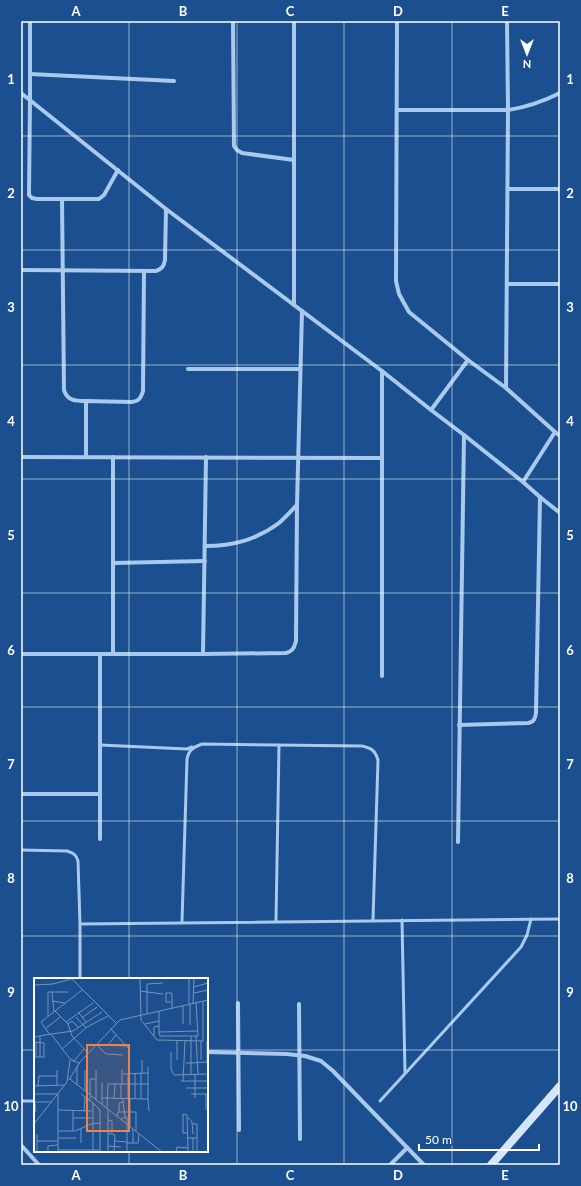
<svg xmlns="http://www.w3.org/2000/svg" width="581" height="1186" font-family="Lato,sans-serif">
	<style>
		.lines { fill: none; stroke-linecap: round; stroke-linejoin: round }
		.lane { stroke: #a9c9ee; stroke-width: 3 }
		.street { stroke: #a9c9ee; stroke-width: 4 }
		.secondary { stroke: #d6e6fa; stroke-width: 8 }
		.grid { fill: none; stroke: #fff; stroke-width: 1; stroke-opacity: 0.55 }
		.inset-road { fill: none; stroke: #7695bc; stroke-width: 1 }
		.view { fill: #ee8249; fill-opacity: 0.15; stroke: #ee8249; stroke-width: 2 }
		.inset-edge { fill: none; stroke: #fff; stroke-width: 2 }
		.neatline { fill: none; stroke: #fff; stroke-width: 1.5 }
		.grid-label { font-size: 13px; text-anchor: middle; font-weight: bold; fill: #fff }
	</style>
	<rect width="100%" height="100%" fill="#1b4f8f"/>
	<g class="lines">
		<g class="lane">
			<polyline points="100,745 187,749 192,747"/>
			<path d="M21,850L67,851C73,853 76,854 78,861L80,924"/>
			<polyline points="402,920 405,1073"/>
			<polyline points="276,921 279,745"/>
			<path d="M182,922L187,759C189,750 192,748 202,744L362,746C371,748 375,750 378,760L373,920"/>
			<polyline points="80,979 80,924 560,919"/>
			<polyline points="21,1101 35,1101"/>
			<polyline points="380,1101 521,947 527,935 531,919"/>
		</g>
		<g class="street">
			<polyline points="30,21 30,100 29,195 32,198 37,199 99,199 104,195 118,170"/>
			<polyline points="233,21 234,146 237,150 242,153 294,160"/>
			<polyline points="397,21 396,281 399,294 409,312 468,360 506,388"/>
			<polyline points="507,21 508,110 506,388 555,432"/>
			<polyline points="30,74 174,81"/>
			<polyline points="21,93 166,209 382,371 431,410 464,435 523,482 540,497 560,513"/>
			<path d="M397,110H508C528,107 542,102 560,93"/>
			<polyline points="508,189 560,189"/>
			<path d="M62,199L64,390C67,401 76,401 86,401"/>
			<path d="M21,270L156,271C162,269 164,266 165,260L166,209"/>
			<polyline points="507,284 560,284"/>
			<polyline points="294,305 294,21"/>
			<polyline points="188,369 300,369"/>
			<polyline points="382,371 382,676"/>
			<polyline points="431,410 468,360"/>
			<polyline points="21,457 382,458"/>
			<path d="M86,457V401L132,402C139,401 141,398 143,391L144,271"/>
			<polyline points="523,482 555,432 560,436"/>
			<path d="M205,546C233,546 256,540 279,523C285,518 291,511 297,505"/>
			<polyline points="113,563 205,561"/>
			<path d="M21,654H203L286,653C293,651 294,648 296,641L297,505L302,311"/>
			<polyline points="100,654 100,839"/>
			<polyline points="113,654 113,457"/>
			<polyline points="203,654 206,457"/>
			<path d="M459,725L528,723C534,722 535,719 536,713L540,497"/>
			<polyline points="21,794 100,794"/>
			<polyline points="458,842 464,435"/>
			<polyline points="238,1003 239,1130"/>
			<polyline points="299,1004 300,1139"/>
			<polyline points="207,1052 287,1054 305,1056 321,1061 333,1071 424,1165"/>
			<polyline points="21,1145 39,1165"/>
			<polyline points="390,1165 407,1148"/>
		</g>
		<polyline class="secondary" points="491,1165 560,1086"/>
	</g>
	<path class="grid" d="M129,21V979M237,21V1165M344,21V1165M452,21V1165M21,136H560M21,250H560M21,365H560M21,479H560M21,593H560M21,707H560M21,821H560M21,936H560M21,1050H35M207,1050H560M129,1151V1165"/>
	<g transform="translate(34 978)">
		<rect width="174" height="174" fill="#1b4f8f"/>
		<path class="inset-road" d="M37,0L82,45M106,0L107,42L123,62L169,63V23M0,7L19,6L37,1M160,9L174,5M106,13L129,16M18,14L20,34M160,15L174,12M18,23L31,25M138,24H132V15H138V30M159,25L160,0M155,26V0M21,33L34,46L38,58L54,75M125,33V54L164,53M44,34L52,44M113,36V6L129,5M14,38V14H34M42,39L52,50M49,39L63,29M32,44L59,25M34,46L38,43L45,50M111,46L125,43M149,46V28M156,47V26M76,50L94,70M11,51L26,39M125,54L126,58H157M17,56L39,53L68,34M16,57L7,44L48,12M82,57L74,67L92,68M6,58V79M120,58V49L125,48M162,58L164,96M0,59L17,56L36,81L45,85L86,42L174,22M0,64L10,65V79H0M2,64V79M62,66L72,76L89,77M28,71L53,49L74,38M137,74V91L140,97L174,96M108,82V96M143,82V63M167,82V63M39,84L50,71M152,85H157V58H164L162,24M88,92V106M88,96L114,95M161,96V120M157,97V85L173,84V63M36,101L128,174M35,102L46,84M147,103H174M149,103L151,63M68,104V126M23,107V92M43,107V88M0,108L31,107M4,108L5,98H23M152,110H174M51,113V92M1,116H24V174M47,116L55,122L57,118M157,116H174M56,117V101H62M68,120L114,121V106M80,120L81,106M87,120V106M94,120V96M101,120V96M107,120V96M114,121L115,133M55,122L59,125V172M62,122V92M89,124L91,139M59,125L66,132V174M73,130L74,106H114V89M24,132L58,133M172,132V116M50,133L51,119M2,134L1,124H17M85,134V125L89,124V120M83,138L84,134H102V153M39,140H58M154,140L158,144L159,156M87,141L93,139V174M74,142L78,143V155M0,146L33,104L36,82M96,148V120M47,151V165M24,153H41L57,146L66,145M39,153V133M78,153H93M74,155L81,157L80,174M154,155H149V136L153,137L154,174M3,156V174M24,160H42M154,160H163V146H159M159,160V174M163,160V174M3,163H24M81,163L93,164M93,165H104L105,156M99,165V151M74,168L87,169M24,172H66M14,174V168L24,167M74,174V131M142,174L143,169L154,170"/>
		<path class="view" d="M53,67H95V153H53Z"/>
		<rect width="174" height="174" class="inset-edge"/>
	</g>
	<rect width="581" height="1186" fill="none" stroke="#1b4f8f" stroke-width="44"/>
	<g transform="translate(527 54) rotate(180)" stroke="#1b4f8f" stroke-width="3" paint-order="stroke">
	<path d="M0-3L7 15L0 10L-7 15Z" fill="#ffffff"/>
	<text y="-6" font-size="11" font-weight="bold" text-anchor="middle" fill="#ffffff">N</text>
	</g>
	<path d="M419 1144v6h120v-6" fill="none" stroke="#ffffff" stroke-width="2"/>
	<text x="425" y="1144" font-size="12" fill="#ffffff" stroke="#1b4f8f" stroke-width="3" paint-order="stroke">50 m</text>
	<rect x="22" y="22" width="537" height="1142" class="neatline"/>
	<g class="grid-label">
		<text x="76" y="16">A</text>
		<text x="183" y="16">B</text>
		<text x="290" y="16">C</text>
		<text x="398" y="16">D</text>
		<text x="505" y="16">E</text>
		<text x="11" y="84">1</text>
		<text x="570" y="84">1</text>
		<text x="11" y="198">2</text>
		<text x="570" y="198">2</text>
		<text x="11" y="312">3</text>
		<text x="570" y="312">3</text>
		<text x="11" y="426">4</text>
		<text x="570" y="426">4</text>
		<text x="11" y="540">5</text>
		<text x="570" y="540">5</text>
		<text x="11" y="655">6</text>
		<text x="570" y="655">6</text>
		<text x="11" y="769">7</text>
		<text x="570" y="769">7</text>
		<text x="11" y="883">8</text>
		<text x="570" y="883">8</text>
		<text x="11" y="997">9</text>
		<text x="570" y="997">9</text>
		<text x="11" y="1111">10</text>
		<text x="570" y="1111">10</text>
		<text x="76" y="1180">A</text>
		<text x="183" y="1180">B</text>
		<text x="290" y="1180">C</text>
		<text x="398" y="1180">D</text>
		<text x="505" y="1180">E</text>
	</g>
</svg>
